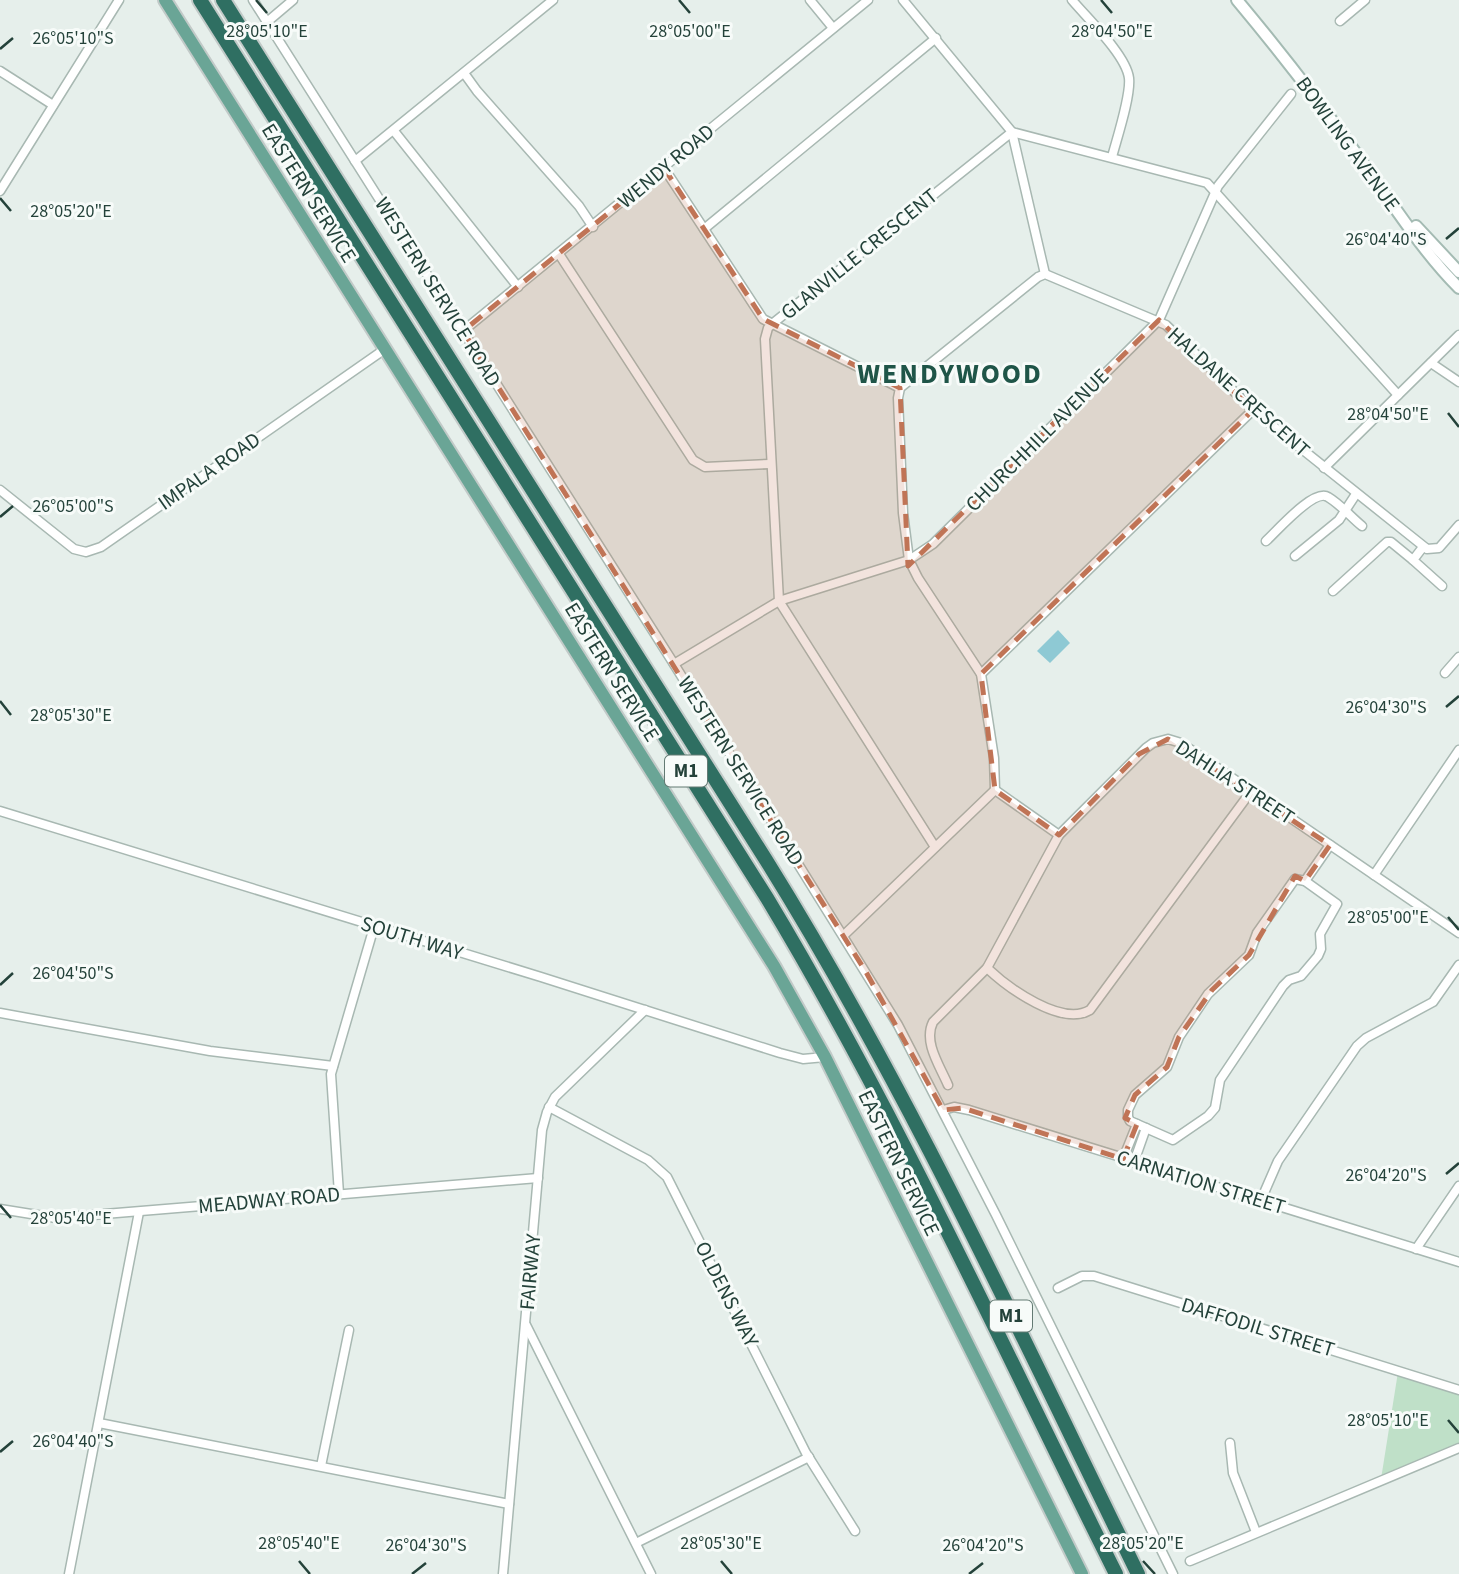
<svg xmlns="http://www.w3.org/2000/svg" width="1459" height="1574" font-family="'Source Sans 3',sans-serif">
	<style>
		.green { fill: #bfe0c8 }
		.water { fill: #8ec9d4 }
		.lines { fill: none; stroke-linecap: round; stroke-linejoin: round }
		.street-casing { stroke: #a8b8b2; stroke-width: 11 }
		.secondary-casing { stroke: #a4bbb3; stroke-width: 14 }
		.primary-casing { stroke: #c2cac8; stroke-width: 16 }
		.highway-casing { stroke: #c2cac8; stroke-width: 18 }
		.street { stroke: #fff; stroke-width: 8 }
		.secondary { stroke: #fff; stroke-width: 10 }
		.primary { stroke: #6aa596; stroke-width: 12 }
		.highway { stroke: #2f6f62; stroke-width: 14 }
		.marked { fill: #c07456; fill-opacity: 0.2; stroke: #c07456; stroke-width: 5; stroke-dasharray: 14 9; stroke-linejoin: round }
		.ticks { fill: none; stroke: #24423a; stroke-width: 2.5 }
		.labels { text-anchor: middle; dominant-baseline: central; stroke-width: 6; stroke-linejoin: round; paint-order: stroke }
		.shield { fill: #f7fbf9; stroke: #637a73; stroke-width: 2 }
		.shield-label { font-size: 19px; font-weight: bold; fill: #24423a }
		.street-label { font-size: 21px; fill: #24423a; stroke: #f7fbf9 }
		.district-label { font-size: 28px; font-weight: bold; letter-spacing: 2px; fill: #1f5548; stroke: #f7fbf9 }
		.ticks-label { font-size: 18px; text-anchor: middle; fill: #24423a; stroke: #f7fbf9; stroke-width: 6; stroke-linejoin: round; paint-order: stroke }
	</style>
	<rect width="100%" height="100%" fill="#e6efeb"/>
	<polygon class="green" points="1398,1372 1453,1388 1459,1394 1459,1448 1381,1479"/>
	<polygon class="water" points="1058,630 1070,643 1050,663 1037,651"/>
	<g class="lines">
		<defs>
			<g id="street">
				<polyline points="253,0 674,664 898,1025 996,1215 1173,1574"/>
				<polyline points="810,0 833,28"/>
				<polyline points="903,0 1012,132 1045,274"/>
				<path d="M1072,0C1088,19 1126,55 1129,78C1131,96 1117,138 1112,157"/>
				<polyline points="1340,21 1365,0"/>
				<polyline points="267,22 293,0"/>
				<polyline points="0,71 53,105"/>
				<polyline points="464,73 477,91 579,206 593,227"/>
				<polyline points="394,131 518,287"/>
				<polyline points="355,161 553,0"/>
				<polyline points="664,168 763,319 900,388"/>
				<polyline points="0,191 119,0"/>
				<polyline points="704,229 936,38"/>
				<polyline points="559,254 693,460 705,467 770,464"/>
				<polyline points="463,331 868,0"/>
				<polyline points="1431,363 1459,382"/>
				<polyline points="1324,468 1459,335"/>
				<polyline points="0,490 74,549 86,552 101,547 385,349"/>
				<path d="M1266,541C1277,531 1314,488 1328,497C1340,504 1351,517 1362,526"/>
				<polyline points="1423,547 1413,560 1442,586"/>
				<polyline points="1295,556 1339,520 1356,494"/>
				<polyline points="1333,591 1387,542 1391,542 1413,560"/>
				<polyline points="674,664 779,601 909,560 933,544 1159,320 1218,186 1291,94"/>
				<polyline points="1445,673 1459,657"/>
				<polyline points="981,674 1253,410"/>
				<polyline points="995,790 994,758 981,674 918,578 909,560 903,513 898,398 900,388 1038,277 1045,274 1166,325 1253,410 1427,549 1439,548 1459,525"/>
				<polyline points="995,790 1059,835"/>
				<polyline points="0,811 541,977 780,1053 803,1059 825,1057"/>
				<polyline points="935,847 779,601 765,339 768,328 772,324 1012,132 1207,183 1398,395"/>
				<polyline points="1374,875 1459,750"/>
				<polygon points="1295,879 1305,881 1337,904 1320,934 1321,949 1318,956 1301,976 1289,980 1283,986 1220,1080 1215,1108 1208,1116 1173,1140 1130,1121 1128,1117 1128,1110 1135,1095 1167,1067 1179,1037 1208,994 1249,955 1257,933"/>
				<polyline points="1305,881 1330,845"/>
				<polyline points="844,935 995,790"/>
				<path d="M987,968C1008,988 1062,1027 1090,1010L1252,790"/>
				<polyline points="0,1013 210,1051 333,1066"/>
				<path d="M948,1085C940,1066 923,1042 933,1022L987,968L1059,835L1146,748L1153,743L1168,739L1181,743L1459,933"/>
				<polyline points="549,1107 648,1160 667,1177 806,1453 855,1531"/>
				<polyline points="943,1110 954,1107 969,1110 1459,1262"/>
				<polyline points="1123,1159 1137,1124"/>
				<polyline points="1134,1162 1146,1128"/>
				<polyline points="339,1194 331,1074 374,927"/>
				<polyline points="1261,1200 1278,1161 1357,1046 1366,1038 1433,1002 1459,965"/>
				<polyline points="0,1209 56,1218 538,1178"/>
				<polyline points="1416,1249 1459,1186"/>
				<polyline points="1058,1288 1082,1276 1094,1276 1459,1390"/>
				<polyline points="526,1325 651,1574"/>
				<polyline points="99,1423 509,1504"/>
				<polyline points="1230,1443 1233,1473 1256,1532"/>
				<polyline points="321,1466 349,1330"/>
				<polyline points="636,1543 809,1457"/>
				<polyline points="1190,1561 1459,1448"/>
				<polyline points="69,1574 139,1212"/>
				<polyline points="503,1574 542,1130 547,1112 555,1097 645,1010"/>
			</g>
			<g id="secondary">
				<path d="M1237,0C1283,55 1326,111 1368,170C1397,210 1424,253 1459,288"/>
				<polyline points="1416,226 1459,272"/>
			</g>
			<polyline id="primary" points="165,0 774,966 825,1057 1082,1574"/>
			<g id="highway">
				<path d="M200,0L767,898C897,1114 1003,1348 1116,1574"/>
				<path d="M223,0L766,860C908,1088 1020,1333 1138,1574"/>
			</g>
		</defs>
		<use href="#street" class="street-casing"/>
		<use href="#secondary" class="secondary-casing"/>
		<use href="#primary" class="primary-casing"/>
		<use href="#highway" class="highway-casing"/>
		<use href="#street" class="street"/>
		<use href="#secondary" class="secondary"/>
		<use href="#primary" class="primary"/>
		<use href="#highway" class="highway"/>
	</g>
	<path class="marked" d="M664,168L763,319L900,388L908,566L1159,320L1253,410L981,674L995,790L1059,835L1139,754L1168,739L1330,845L1305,881L1295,876L1249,955L1212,990L1179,1037L1167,1067L1135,1095L1125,1118L1137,1124L1123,1159L963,1108L943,1110L866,972L463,331Z"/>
	<path class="ticks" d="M256,0L267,13M679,0L690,13M1101,0L1112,13M0,49L13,38M0,198L11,211M1446,239L1459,228M1448,413L1459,427M0,517L13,506M0,701L11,715M1446,707L1459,696M1448,917L1459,930M0,985L13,973M1446,1174L1459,1163M0,1205L11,1218M1448,1420L1459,1433M0,1452L13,1441M299,1561L310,1574M721,1561L732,1574M1143,1561L1155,1574M412,1574L426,1563M969,1574L983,1563"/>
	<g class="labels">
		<g class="shield">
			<rect x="665" y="755.5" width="42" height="31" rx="5"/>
			<rect x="990" y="1300.5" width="42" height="31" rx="5"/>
		</g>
		<g class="shield-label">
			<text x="686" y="771">M1</text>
			<text x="1011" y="1316">M1</text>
		</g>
		<g class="street-label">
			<text transform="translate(1348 144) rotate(54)">BOWLING AVENUE</text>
			<text transform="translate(666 166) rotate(-40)">WENDY ROAD</text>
			<text transform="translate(309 193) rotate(58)">EASTERN SERVICE</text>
			<text transform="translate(859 254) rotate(-39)">GLANVILLE CRESCENT</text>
			<text transform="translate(438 292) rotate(58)">WESTERN SERVICE ROAD</text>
			<text transform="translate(1239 392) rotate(42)">HALDANE CRESCENT</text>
			<text transform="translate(1037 440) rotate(-45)">CHURCHHILL AVENUE</text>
			<text transform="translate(209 471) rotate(-35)">IMPALA ROAD</text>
			<text transform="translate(612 672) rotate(58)">EASTERN SERVICE</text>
			<text transform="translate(741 771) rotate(58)">WESTERN SERVICE ROAD</text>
			<text transform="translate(1235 782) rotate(33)">DAHLIA STREET</text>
			<text transform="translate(412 938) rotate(17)">SOUTH WAY</text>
			<text transform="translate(899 1163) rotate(64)">EASTERN SERVICE</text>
			<text transform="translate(1201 1182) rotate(17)">CARNATION STREET</text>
			<text transform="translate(269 1200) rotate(-5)">MEADWAY ROAD</text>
			<text transform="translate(530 1272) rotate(-85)">FAIRWAY</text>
			<text transform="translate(727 1294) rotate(63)">OLDENS WAY</text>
			<text transform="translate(1258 1327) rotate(17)">DAFFODIL STREET</text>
		</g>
		<g class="district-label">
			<text x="950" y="374">WENDYWOOD</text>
		</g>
	</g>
	<g class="ticks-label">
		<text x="267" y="37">28°05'10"E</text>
		<text x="690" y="37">28°05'00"E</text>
		<text x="1112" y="37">28°04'50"E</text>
		<text x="73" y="44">26°05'10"S</text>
		<text x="71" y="217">28°05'20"E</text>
		<text x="1386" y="245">26°04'40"S</text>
		<text x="1388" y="420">28°04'50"E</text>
		<text x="73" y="512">26°05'00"S</text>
		<text x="1386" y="713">26°04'30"S</text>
		<text x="71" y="721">28°05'30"E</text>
		<text x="1388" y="923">28°05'00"E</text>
		<text x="73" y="979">26°04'50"S</text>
		<text x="1386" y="1181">26°04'20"S</text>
		<text x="71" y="1224">28°05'40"E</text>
		<text x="1388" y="1426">28°05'10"E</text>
		<text x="73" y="1447">26°04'40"S</text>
		<text x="299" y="1549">28°05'40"E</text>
		<text x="721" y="1549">28°05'30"E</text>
		<text x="1143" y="1549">28°05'20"E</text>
		<text x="426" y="1551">26°04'30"S</text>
		<text x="983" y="1551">26°04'20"S</text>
	</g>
</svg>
